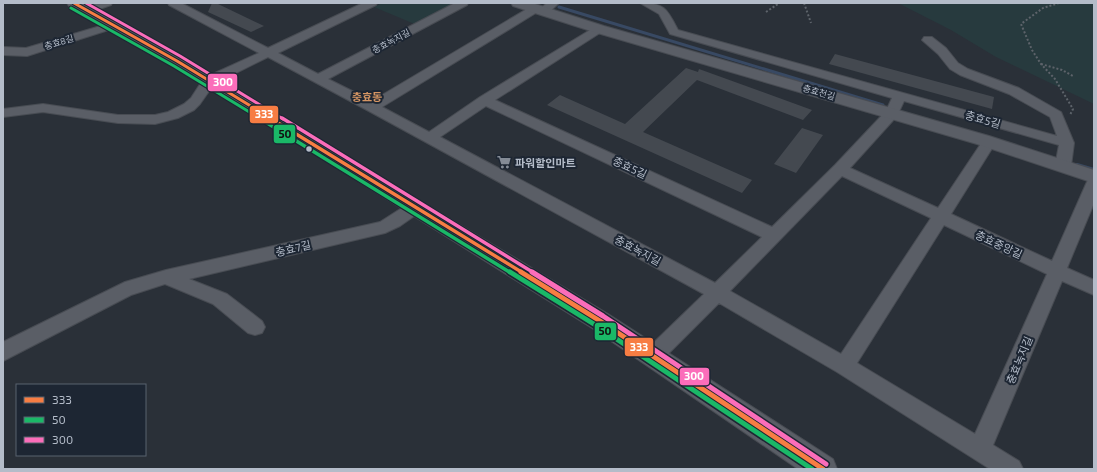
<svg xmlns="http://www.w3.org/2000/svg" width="1097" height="472" font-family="'Exo 2','Noto Sans KR',sans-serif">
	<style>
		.green { fill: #273a3e }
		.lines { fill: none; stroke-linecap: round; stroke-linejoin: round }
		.stream-far1 { stroke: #384963; stroke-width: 3 }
		.stream { stroke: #384963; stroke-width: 4 }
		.building { fill: #444950 }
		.minor-casing { stroke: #484c53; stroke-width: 2 }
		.tertiary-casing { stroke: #484c53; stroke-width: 2 }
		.path { stroke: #5d636a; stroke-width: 2; stroke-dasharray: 2 2; stroke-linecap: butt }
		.minor { fill: #5a5e66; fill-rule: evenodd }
		.tertiary { fill: #5a5e66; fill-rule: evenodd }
		.bus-1-far2-casing { stroke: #1d2633; stroke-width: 5 }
		.bus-1-far1-casing { stroke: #1d2633; stroke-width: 6 }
		.bus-1-casing { stroke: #1d2633; stroke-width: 8 }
		.bus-2-far2-casing { stroke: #1d2633; stroke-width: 5 }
		.bus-2-far1-casing { stroke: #1d2633; stroke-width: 6 }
		.bus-2-casing { stroke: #1d2633; stroke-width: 8 }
		.bus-3-far2-casing { stroke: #1d2633; stroke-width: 5 }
		.bus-3-far1-casing { stroke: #1d2633; stroke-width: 6 }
		.bus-3-casing { stroke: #1d2633; stroke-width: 8 }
		.bus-1-far2 { stroke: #f77d43; stroke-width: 3 }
		.bus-1-far1 { stroke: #f77d43; stroke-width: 3.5 }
		.bus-1 { stroke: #f77d43; stroke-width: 5 }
		.bus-2-far2 { stroke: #1ab867; stroke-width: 3 }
		.bus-2-far1 { stroke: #1ab867; stroke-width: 3.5 }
		.bus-2 { stroke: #1ab867; stroke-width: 5 }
		.bus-3-far2 { stroke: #fb6dba; stroke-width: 3 }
		.bus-3-far1 { stroke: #fb6dba; stroke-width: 3.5 }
		.bus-3 { stroke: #fb6dba; stroke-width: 5 }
		.bus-dot { fill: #b4bcc9; stroke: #1d2633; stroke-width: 1.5 }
		.labels { text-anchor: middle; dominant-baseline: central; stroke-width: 4; stroke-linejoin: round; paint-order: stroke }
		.far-street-label { font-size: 9px; fill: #b4bcc9; stroke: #1d2633 }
		.far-quarter-label { font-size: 11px; font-weight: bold; fill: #d59563; stroke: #1d2633 }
		.street-label { font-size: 11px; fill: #b4bcc9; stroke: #1d2633 }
		.poi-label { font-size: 11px; font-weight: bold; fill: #b4bcc9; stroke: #1d2633; text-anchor: start }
		.line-badge { stroke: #1d2633; stroke-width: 1.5 }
		.badge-label { font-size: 11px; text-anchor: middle; font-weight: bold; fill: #fff }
		.pale-badge-label { font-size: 11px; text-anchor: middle; font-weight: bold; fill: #111 }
	</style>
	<rect width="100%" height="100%" fill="#2a3038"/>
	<g class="green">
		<polygon points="382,3 459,3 417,25 374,7"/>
		<polygon points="898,3 1094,3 1094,104 996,57 951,30"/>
	</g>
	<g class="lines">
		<polyline class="stream-far1" points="559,7 883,105"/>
		<polyline class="stream" points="1077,165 1094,170"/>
	</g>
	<g class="building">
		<polygon points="212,3 216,3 264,26 251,32 208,12"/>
		<polygon points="835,54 994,97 992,109 829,64"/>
		<polygon points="686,68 698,72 699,69 812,110 803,120 697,80 643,132 752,180 742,193 547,105 560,95 625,124"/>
		<polygon points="802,128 823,135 796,173 774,164"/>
	</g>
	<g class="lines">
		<defs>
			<g id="minor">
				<polygon points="97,3 112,3 111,5 88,13 82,10 84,8"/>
				<path d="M168,3H181L268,48L363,3H377L376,5L278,53L318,74L455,3H468L467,5L328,79L372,101L532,6L536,5L541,8L547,3H559L548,13L544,14L539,11L382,107L429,132L480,97L595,27H603L605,29L603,31L495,100L772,227L835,165L886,111L892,98L670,34L659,14L640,3C665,3 667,9 678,30L1057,136L1050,117L1009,94L960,75L950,69L938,54L922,40L924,37H932L946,48L958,63L968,69L1019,88L1061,112L1074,143L1071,166L1068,169L1063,171L1058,169L1055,166L1059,145L904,101L897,116L850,168L938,208L984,139L989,137L994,139L996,142L951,214L1052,261L1086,184L1088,180L1094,179V203L1067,268L1094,280V295L1062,281L993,445L1019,461L1023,469H990L837,372L719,303L660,362L653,365L646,362L643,356L646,350L704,294L367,110L268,57L214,84L200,104L194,110L178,118L155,124L118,123L43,112L3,117V109L43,104L118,115H155L168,112L184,104L191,98L204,78L259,53L169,5ZM486,106L762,237L715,283L440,137ZM842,176L931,218L841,354L730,291ZM944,225L1047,274L975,434L857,363Z"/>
				<polygon points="114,22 118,23 120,25 118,27 27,56 3,55 3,47 26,48"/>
				<polygon points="414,202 420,204 422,208 420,212 400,226 385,233 189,279 227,294 262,321 265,327 262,333 255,335 248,333 213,304 165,284 131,295 3,361 3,342 125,282 166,270 380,222 408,204"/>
			</g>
			<g id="tertiary">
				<polygon points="67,3 84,3 182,58 608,314 833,459 837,469 798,469 592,328 172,64 69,6"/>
				<polygon points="511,3 532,3 604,26 989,136 1094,170 1094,183 977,144 594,32 513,6"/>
			</g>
		</defs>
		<use href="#minor" class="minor-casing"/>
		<use href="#tertiary" class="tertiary-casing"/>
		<g class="path">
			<polyline points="804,3 811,23"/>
			<polyline points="1059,3 1043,8 1021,24 1032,50 1041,64 1055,79 1073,109 1070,115"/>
			<polyline points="766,12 778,4 775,3"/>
			<polyline points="1041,64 1062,70 1073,76"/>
		</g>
		<use href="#minor" class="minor"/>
		<use href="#tertiary" class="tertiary"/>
		<defs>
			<polyline id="bus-1-far2" points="74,3 177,61 272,119"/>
			<polyline id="bus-1-far1" points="270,118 523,273"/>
			<polyline id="bus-1" points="521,272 600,321 823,469"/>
			<polyline id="bus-2-far2" points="71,8 174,66 261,119"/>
			<polyline id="bus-2-far1" points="259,118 511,273"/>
			<polyline id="bus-2" points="510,272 597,326 812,469"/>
			<polyline id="bus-3-far2" points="86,3 180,56 283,119"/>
			<polyline id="bus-3-far1" points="282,118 534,273"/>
			<polyline id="bus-3" points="532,272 603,316 826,464"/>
		</defs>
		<use href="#bus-1-far2" class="bus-1-far2-casing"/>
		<use href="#bus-1-far1" class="bus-1-far1-casing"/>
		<use href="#bus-1" class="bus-1-casing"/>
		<use href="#bus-2-far2" class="bus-2-far2-casing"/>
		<use href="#bus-2-far1" class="bus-2-far1-casing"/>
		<use href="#bus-2" class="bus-2-casing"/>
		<use href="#bus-3-far2" class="bus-3-far2-casing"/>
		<use href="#bus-3-far1" class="bus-3-far1-casing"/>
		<use href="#bus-3" class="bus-3-casing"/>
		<use href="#bus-1-far2" class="bus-1-far2"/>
		<use href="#bus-1-far1" class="bus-1-far1"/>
		<use href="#bus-1" class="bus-1"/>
		<use href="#bus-2-far2" class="bus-2-far2"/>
		<use href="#bus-2-far1" class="bus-2-far1"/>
		<use href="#bus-2" class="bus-2"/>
		<use href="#bus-3-far2" class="bus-3-far2"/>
		<use href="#bus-3-far1" class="bus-3-far1"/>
		<use href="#bus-3" class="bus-3"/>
	</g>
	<defs>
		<symbol id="supermarket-bare" viewBox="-9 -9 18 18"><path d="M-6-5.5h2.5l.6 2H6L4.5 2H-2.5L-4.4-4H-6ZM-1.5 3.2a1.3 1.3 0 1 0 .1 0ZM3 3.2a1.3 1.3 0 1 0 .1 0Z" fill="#848b96" stroke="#1d2633" stroke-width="2.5" paint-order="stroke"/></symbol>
	</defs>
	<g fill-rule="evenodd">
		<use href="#supermarket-bare" x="494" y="152" width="20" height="20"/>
	</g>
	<circle class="bus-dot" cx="309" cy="149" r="3.5"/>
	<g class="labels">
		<g class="far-street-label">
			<text transform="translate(391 41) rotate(-28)">충효녹지길</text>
			<text transform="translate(59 42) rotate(-17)">충효8길</text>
			<text transform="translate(819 92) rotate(16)">충효천길</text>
		</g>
		<g class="far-quarter-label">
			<text x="367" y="96">충효동</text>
		</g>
		<g class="street-label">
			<text transform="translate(983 119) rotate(16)">충효5길</text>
			<text transform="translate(630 167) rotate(25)">충효5길</text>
			<text transform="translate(999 244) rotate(25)">충효중앙길</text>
			<text transform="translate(293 248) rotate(-13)">충효7길</text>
			<text transform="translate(638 250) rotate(28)">충효녹지길</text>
			<text transform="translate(1019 360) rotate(-67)">충효녹지길</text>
		</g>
		<g class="poi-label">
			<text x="515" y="162">파워할인마트</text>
		</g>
	</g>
	<g class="line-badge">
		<rect x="207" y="73" width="31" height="19" rx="4" fill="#fb6dba"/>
		<rect x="249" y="105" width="30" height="19" rx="4" fill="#f77d43"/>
		<rect x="273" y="124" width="23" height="20" rx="4" fill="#1ab867"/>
		<rect x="594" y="322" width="23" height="19" rx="4" fill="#1ab867"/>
		<rect x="624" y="337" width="30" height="20" rx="4" fill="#f77d43"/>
		<rect x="679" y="367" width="31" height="19" rx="4" fill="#fb6dba"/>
	</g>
	<g class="badge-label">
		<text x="223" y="86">300</text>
		<text x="264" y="118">333</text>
		<text x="639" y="351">333</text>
		<text x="694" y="380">300</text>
	</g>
	<g class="pale-badge-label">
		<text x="285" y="138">50</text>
		<text x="605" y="335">50</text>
	</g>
	<rect width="1097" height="472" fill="none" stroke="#b4bcc9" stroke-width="8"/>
	<rect x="16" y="384" width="130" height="72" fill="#1d2633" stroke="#59626f"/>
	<rect x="24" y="397" width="20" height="6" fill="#f77d43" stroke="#59626f"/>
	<text x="52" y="404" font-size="12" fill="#b4bcc9">333</text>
	<rect x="24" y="417" width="20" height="6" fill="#1ab867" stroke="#59626f"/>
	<text x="52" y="424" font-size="12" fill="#b4bcc9">50</text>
	<rect x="24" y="437" width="20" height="6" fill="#fb6dba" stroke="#59626f"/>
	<text x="52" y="444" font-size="12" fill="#b4bcc9">300</text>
</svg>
